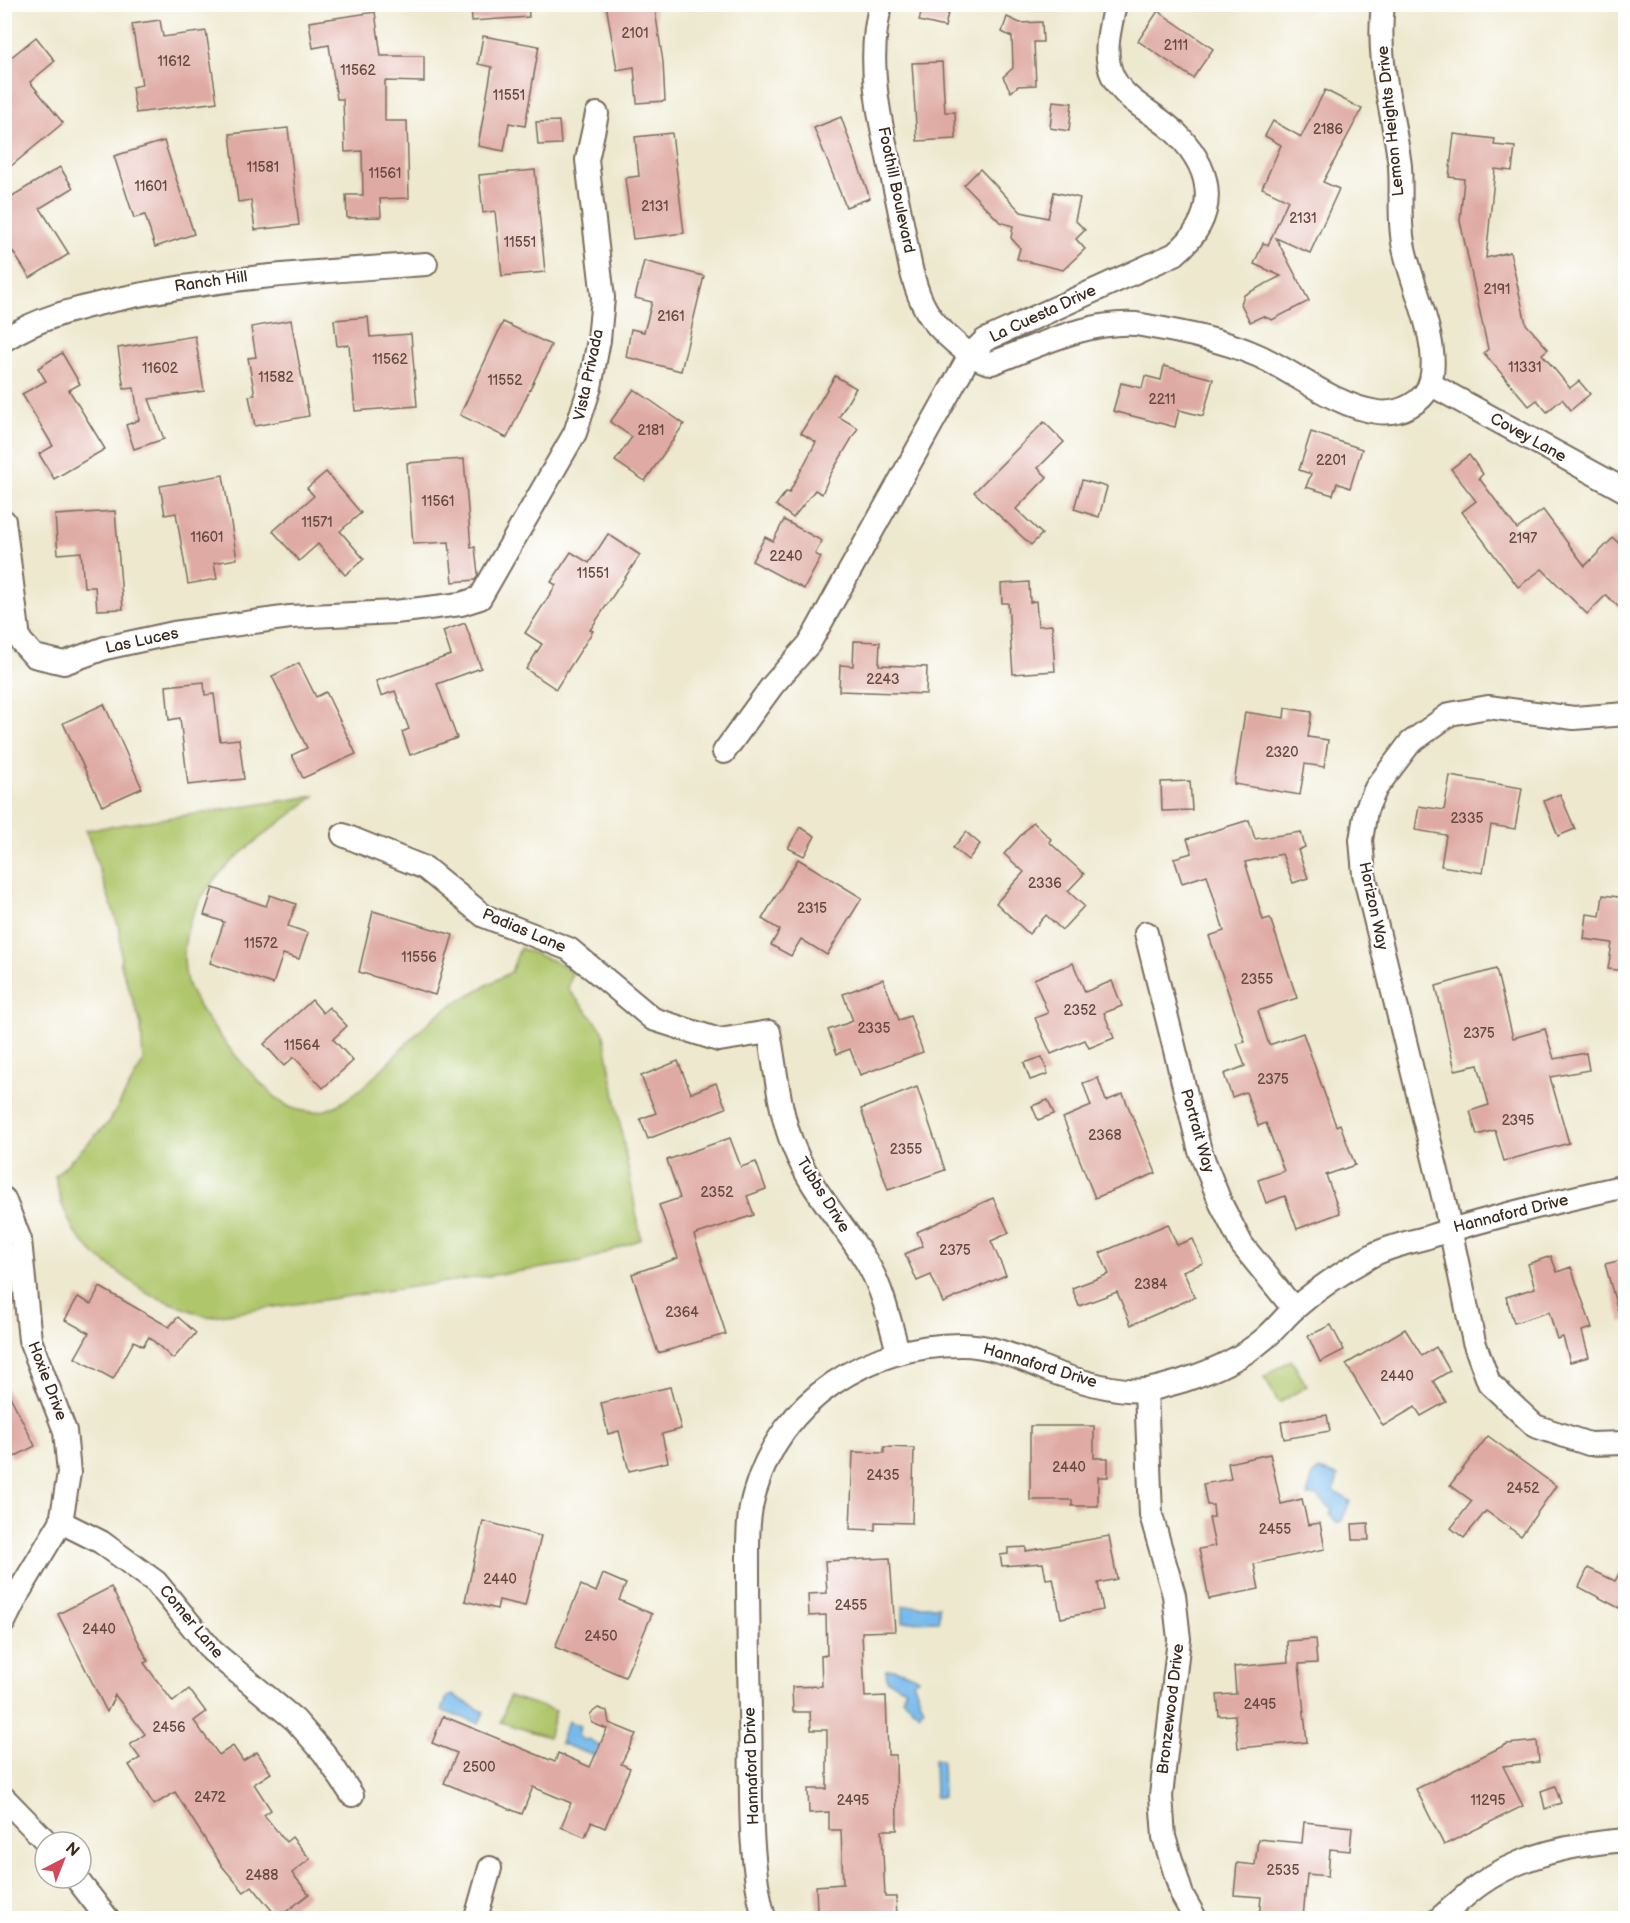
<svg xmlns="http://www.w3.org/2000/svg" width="1630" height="1923" font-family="'Balsamiq Sans',sans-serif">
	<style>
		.green { fill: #afc66b; stroke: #757844; stroke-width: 1.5 }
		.water { fill: #76baec; stroke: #587285; stroke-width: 1.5 }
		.building { fill: #dfaaa3 }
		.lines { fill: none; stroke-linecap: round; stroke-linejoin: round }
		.minor-casing { stroke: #796c5c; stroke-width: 26 }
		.minor { stroke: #fff; stroke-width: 22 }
		.labels { text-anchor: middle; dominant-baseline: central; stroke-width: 4.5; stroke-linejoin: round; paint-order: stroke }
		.number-label { font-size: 14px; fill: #644a3f }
		.street-label { font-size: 16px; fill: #3b2a1e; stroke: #fff }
	</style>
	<rect width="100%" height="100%" fill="#fff"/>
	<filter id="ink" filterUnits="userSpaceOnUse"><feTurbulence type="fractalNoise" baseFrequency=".0167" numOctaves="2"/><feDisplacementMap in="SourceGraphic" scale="12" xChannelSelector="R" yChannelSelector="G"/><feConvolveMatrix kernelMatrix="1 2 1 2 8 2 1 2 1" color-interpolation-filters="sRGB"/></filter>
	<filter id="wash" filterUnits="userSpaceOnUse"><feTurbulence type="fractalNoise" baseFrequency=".008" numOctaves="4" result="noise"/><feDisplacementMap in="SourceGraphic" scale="24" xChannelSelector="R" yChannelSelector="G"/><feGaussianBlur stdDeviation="1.35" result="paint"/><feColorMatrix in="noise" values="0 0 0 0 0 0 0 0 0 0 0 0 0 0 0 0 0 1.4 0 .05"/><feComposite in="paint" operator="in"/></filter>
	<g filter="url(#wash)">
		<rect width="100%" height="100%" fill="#ede8ce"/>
		<g class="green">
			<path d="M315,796C270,832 204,869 188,928C183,945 183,965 187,982C195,1011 260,1089 286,1105C296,1111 311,1113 322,1111C363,1101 405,1038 440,1013C462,997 488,985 511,972L520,948L561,964L572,973L568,989L603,1030L641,1239L583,1262L207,1317L148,1294L95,1255L75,1233L62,1205L55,1176L109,1122L143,1062L141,1024L121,965L120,931L86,830Z"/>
			<polygon points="1291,1360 1307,1386 1279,1403 1264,1377"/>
			<polygon points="509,1696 556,1711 548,1737 501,1722"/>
		</g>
		<g class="water">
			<polygon points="1319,1470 1338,1476 1334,1491 1350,1501 1342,1520 1337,1523 1330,1514 1332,1510 1317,1496 1307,1496 1313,1475"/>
			<polygon points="903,1606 939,1606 939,1621 903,1622"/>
			<polygon points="894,1669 919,1678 913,1682 924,1708 919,1714 902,1698 906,1689 887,1680 886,1670"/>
			<polygon points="452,1695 484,1712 479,1723 442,1711 447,1697"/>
			<polygon points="568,1721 580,1726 578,1736 584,1740 589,1739 599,1746 599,1752 592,1755 560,1743"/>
			<polygon points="934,1760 942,1760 943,1797 935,1797"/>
		</g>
		<g id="blocks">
			<g class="building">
				<polygon points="471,4 528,4 529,17 472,21"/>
				<polygon points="606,4 654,4 663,62 665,101 637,103 634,67 617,70"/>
				<polygon points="923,4 950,4 945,27 919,21"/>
				<polygon points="1158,11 1213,49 1193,78 1138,41"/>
				<polygon points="375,12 381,56 424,56 424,82 385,81 385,121 407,121 409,198 380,199 381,217 347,218 346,195 363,195 362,151 345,152 343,99 337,99 329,45 313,48 309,22"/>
				<polygon points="1007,17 1020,23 1042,22 1043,42 1034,42 1036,85 1018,86 1011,92 1003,77 1013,68 1012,37 1002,32"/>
				<polygon points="160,20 163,37 206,31 217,102 136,113 132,87 142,85 132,24"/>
				<polygon points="483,36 539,46 525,126 509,123 504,151 478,146 492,67 478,64"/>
				<polygon points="36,37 55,61 30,82 63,123 4,172 4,63"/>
				<polygon points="942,62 945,112 955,112 956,139 917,141 912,63"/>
				<polygon points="1325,90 1362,109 1323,182 1339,189 1310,253 1276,238 1309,301 1272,320 1263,316 1250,322 1241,304 1244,295 1281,276 1254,264 1263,243 1268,245 1288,200 1262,188 1281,145 1265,136 1273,121 1301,137"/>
				<polygon points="1053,101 1072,103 1069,131 1050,128"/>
				<polygon points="841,117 870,198 846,207 814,128"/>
				<polygon points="559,121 561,144 538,145 536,122"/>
				<polygon points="288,128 299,225 255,230 251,200 238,202 230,134"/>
				<polygon points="672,133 684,233 633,239 625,178 639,176 635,137"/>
				<polygon points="1454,134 1495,139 1494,145 1515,147 1512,171 1495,169 1486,258 1510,252 1526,324 1548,349 1542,354 1570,388 1579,381 1590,394 1571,410 1562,399 1547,412 1537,400 1529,406 1484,353 1488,349 1460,221 1464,179 1449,177"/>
				<polygon points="164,141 194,234 155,247 145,215 134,218 114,156"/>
				<polygon points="60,167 73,188 40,208 69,254 30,278 4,238 4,201"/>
				<polygon points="980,169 1021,212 1048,218 1054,192 1080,198 1075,220 1085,230 1076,239 1085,249 1063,270 1017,259 1020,248 1011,238 1013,226 1000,222 964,185"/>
				<polygon points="535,170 545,272 502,276 495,211 483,213 479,175"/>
				<polygon points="644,261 704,276 681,371 626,357 631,329 644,332 652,302 635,298"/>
				<polygon points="368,317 370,337 411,334 417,406 355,411 349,345 337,346 334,320"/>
				<polygon points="291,320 309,416 255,426 249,396 255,395 248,358 256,357 251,327"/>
				<polygon points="503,322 551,345 507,438 460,415"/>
				<polygon points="195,336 204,391 149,399 164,439 134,449 126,425 139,420 134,388 124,389 118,348"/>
				<polygon points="62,353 80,384 69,390 105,449 54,479 39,454 53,446 22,394 46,381 38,368"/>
				<polygon points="1164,366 1213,379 1203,416 1179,410 1175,427 1113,411 1121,383 1142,388 1145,376 1161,380"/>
				<polygon points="835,376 856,388 839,417 858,428 830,475 822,494 815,490 793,518 776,505 786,492 789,493 816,442 801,433"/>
				<polygon points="634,389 684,424 645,481 615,461 632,437 610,422"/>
				<polygon points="1044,422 1064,442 1038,468 1047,477 1016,509 1042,534 1031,545 974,492"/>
				<polygon points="1311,432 1362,449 1350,488 1337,483 1333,495 1306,487 1311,474 1299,470"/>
				<polygon points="1469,455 1483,474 1479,478 1517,529 1543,510 1585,566 1613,538 1626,550 1626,614 1606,595 1587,614 1542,569 1518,587 1462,512 1476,501 1451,469"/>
				<polygon points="464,459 471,548 475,547 478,574 475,580 453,582 449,542 413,544 407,463"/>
				<polygon points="326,472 361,513 340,531 364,559 345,575 318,544 299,561 273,531 314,496 307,488"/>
				<polygon points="223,475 237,559 214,563 217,579 188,584 176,513 165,515 160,486"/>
				<polygon points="1082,480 1107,487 1099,517 1074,509"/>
				<polygon points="115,511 123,609 97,610 95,587 84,587 81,552 58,554 55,515"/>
				<polygon points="784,520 822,541 815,554 821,557 804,589 752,561 765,537 773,541"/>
				<polygon points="608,534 640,555 590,630 593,631 556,689 526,669 542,644 525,633 556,585 551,582 571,552 589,563"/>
				<polygon points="1029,582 1030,602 1036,601 1038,626 1052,625 1055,671 1013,674 1008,603 1002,603 1001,584"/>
				<polygon points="465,623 481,668 437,684 457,738 410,755 402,732 409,729 395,691 381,696 376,681 451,655 443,631"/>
				<polygon points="854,641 880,642 879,665 927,667 926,694 839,691 840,665 853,666"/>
				<polygon points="299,663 316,697 326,692 356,754 303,778 292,755 307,748 272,676"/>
				<polygon points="204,682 205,695 214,694 220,741 239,739 244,779 188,785 180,718 169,720 166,686"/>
				<polygon points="104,704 142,788 102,806 63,723"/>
				<polygon points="1285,708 1312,712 1308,737 1328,740 1324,767 1305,764 1300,795 1234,784 1245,712 1284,718"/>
				<polygon points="1450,776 1522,788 1515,829 1491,825 1483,873 1441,866 1446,835 1415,830 1419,806 1444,810"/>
				<polygon points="1190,781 1192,810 1162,811 1161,782"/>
				<polygon points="1560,794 1575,829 1558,836 1544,801"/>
				<polygon points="1249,820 1255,839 1301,832 1305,847 1298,850 1308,878 1293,883 1282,854 1245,862 1263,920 1270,918 1297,998 1258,1011 1269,1045 1303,1033 1336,1126 1340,1124 1355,1165 1326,1175 1340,1213 1297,1229 1285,1196 1266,1203 1258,1180 1284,1171 1266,1123 1258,1126 1246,1092 1232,1097 1224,1074 1245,1066 1237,1044 1245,1042 1209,936 1224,931 1207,875 1182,883 1174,858 1192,853 1187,839"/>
				<polygon points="1033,822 1051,839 1049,842 1084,874 1068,891 1084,906 1062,930 1046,915 1029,934 996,903 1024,872 1004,854"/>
				<polygon points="800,827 815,836 804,856 788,848"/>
				<polygon points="966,832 980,844 968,860 953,848"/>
				<polygon points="798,859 862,898 827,955 801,939 791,956 771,945 780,930 762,919"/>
				<polygon points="213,888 266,906 270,895 296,904 288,926 308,933 299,959 283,954 273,984 210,963 224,922 204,915"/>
				<polygon points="1603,895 1626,898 1626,971 1608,969 1612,943 1584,939 1587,914 1600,916"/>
				<polygon points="373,911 453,935 435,995 359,972"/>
				<polygon points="1073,963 1085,992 1112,981 1122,1006 1104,1013 1114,1038 1089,1048 1085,1040 1051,1054 1035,1018 1048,1013 1034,979"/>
				<polygon points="1496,969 1513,1038 1545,1029 1554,1059 1586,1053 1589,1070 1550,1077 1569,1143 1504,1161 1495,1130 1477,1135 1470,1111 1489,1105 1478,1065 1455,1070 1436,986"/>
				<polygon points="883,979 899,1020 910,1016 923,1052 860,1075 850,1049 837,1054 828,1030 853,1021 843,994"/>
				<polygon points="312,1000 323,1013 329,1007 347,1026 333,1039 353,1061 323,1088 294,1057 284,1066 264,1044"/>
				<polygon points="1042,1057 1048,1074 1030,1080 1024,1063"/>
				<polygon points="678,1061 691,1093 716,1083 726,1108 648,1139 640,1119 656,1113 641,1076"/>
				<polygon points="1098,1078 1106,1101 1123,1094 1156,1173 1095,1198 1063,1118 1091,1106 1083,1083"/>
				<polygon points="917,1087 945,1170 888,1190 861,1109"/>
				<polygon points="1048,1100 1054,1114 1038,1120 1032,1106"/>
				<polygon points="730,1138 741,1167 756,1162 766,1189 747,1196 754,1215 694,1235 726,1334 658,1353 632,1274 678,1258 659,1205 680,1198 667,1160"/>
				<polygon points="993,1198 1009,1233 991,1241 1006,1275 943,1303 931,1275 917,1281 905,1254 923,1246 917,1232"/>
				<polygon points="1168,1224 1177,1245 1193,1239 1203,1263 1183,1271 1195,1297 1131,1325 1117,1292 1079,1306 1072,1288 1109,1274 1100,1253"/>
				<polygon points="1551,1256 1557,1272 1571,1267 1592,1328 1582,1331 1589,1357 1570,1362 1563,1337 1557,1339 1549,1312 1514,1323 1506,1297 1535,1288 1528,1264"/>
				<polygon points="1626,1259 1626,1321 1621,1322 1605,1264"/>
				<polygon points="100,1287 169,1327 178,1317 196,1333 173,1359 149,1337 143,1346 134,1341 113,1379 75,1358 89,1333 65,1320 78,1297 91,1304"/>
				<polygon points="1331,1325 1344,1350 1320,1362 1308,1336"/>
				<polygon points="1405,1329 1422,1356 1436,1347 1450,1371 1433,1381 1446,1402 1421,1416 1415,1407 1383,1426 1346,1364"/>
				<polygon points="4,1384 35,1446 12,1458 4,1443"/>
				<polygon points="670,1387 681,1429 662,1434 668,1462 629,1471 619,1431 608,1434 601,1403"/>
				<polygon points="1327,1415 1330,1431 1284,1439 1281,1422"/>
				<polygon points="1030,1426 1094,1426 1094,1458 1108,1458 1108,1477 1098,1477 1098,1506 1072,1506 1072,1500 1030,1500"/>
				<polygon points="1488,1436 1556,1486 1521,1536 1486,1511 1464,1538 1451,1528 1472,1501 1450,1485"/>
				<polygon points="884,1447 914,1448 912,1523 875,1522 875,1530 850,1529 853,1452 884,1453"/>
				<polygon points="1270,1454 1281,1504 1302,1499 1308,1525 1320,1523 1325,1549 1254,1564 1259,1589 1209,1599 1199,1549 1215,1546 1209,1518 1214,1517 1213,1505 1207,1505 1203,1484 1231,1479 1228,1463"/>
				<polygon points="483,1521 541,1536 525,1606 499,1600 497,1609 465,1601"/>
				<polygon points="1368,1523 1369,1540 1353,1540 1352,1524"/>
				<polygon points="1109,1536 1117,1579 1098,1583 1103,1610 1061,1618 1053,1578 1046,1579 1043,1563 1002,1566 1000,1555 1008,1554 1008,1548 1026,1547 1026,1551"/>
				<polygon points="890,1558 895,1631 862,1632 865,1697 886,1696 888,1755 896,1755 897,1830 882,1830 885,1897 896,1897 897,1918 831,1918 831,1911 817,1911 816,1886 843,1884 841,1830 829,1830 829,1812 809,1813 808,1789 827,1789 827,1730 811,1730 810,1712 793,1712 792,1687 822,1686 821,1656 827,1655 826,1615 809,1616 808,1594 827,1593 825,1561"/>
				<polygon points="1626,1560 1626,1597 1619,1608 1579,1587 1588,1568 1615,1581"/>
				<polygon points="603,1574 626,1584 619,1600 652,1614 625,1677 555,1647 581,1585 596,1592"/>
				<polygon points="111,1587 148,1661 144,1663 173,1702 189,1689 206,1712 194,1721 219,1755 233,1746 243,1761 257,1752 271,1773 254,1784 271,1810 264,1815 286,1842 292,1837 310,1859 292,1873 309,1894 278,1918 252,1886 244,1892 222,1866 175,1792 154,1805 129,1765 140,1758 130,1745 145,1734 115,1695 107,1712 58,1614"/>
				<polygon points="1315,1639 1317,1663 1299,1664 1307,1742 1238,1748 1235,1715 1219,1716 1217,1695 1236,1694 1234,1667 1288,1662 1287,1641"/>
				<polygon points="598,1708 607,1711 609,1723 636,1734 621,1764 630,1768 605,1828 591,1822 585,1837 561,1827 571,1803 533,1787 522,1814 444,1783 457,1753 432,1743 443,1716 555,1762 558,1753 590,1767 607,1729 592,1723 590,1714"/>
				<polygon points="1537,1741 1539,1762 1503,1766 1523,1806 1444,1845 1416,1789 1507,1744"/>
				<polygon points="1555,1786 1561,1803 1545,1809 1541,1791"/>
				<polygon points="1304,1822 1352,1827 1350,1851 1330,1849 1328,1876 1307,1874 1303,1918 1259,1917 1261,1897 1234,1895 1237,1863 1255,1865 1258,1839 1302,1843"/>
			</g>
		</g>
	</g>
	<g filter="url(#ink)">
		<use href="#blocks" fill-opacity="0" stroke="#796c5c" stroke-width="1.5"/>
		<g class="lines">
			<defs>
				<g id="minor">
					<path d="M881,4C862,72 887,146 900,213C907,244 910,282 926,310C936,328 972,362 992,363C1038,346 1086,321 1136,324C1176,331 1221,339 1259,356C1296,373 1335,406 1377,412C1398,415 1426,403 1431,380C1440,341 1412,287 1404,248C1398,221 1402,193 1400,166C1393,109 1376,64 1383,4"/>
					<path d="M4,340C38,317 80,308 119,299C221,277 323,271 426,264"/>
					<polyline points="1430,384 1626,491"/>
					<polyline points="4,521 19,639 34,656 64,663 105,648 174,633 290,617 395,612 461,604 480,598 575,433 590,387 599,340 603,298 587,160 597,114"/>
					<polyline points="1626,714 1574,718 1488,707 1450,714 1410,743 1376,788 1366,810 1361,840 1364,874 1444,1200 1474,1342 1489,1383 1535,1426 1589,1444 1626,1443"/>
					<path d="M724,752L772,686L809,644L970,355L985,340L1175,254C1218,218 1216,174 1178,135C1158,114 1126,103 1113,77C1102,54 1110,28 1115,4"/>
					<path d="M343,835L425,868L484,916L569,949L653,1019L719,1040L769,1032C776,1070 779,1113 794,1148C812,1193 847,1227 870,1268C884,1293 890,1324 898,1351"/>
					<polyline points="1146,933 1200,1151 1221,1204 1242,1245 1294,1309"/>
					<polyline points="4,1199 20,1240 30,1340 65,1431 69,1473 61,1522 20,1590 4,1622"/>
					<polyline points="1146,1390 1151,1515 1174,1595 1179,1639 1161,1796 1164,1837 1182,1895 1195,1918"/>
					<polyline points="61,1522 101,1542 156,1582 212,1651 295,1720 324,1753 352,1795"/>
					<polyline points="4,1798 47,1842"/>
					<polyline points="76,1878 107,1918"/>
					<polyline points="476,1918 490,1868"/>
					<path d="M764,1918C747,1853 752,1780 750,1712C749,1664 748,1617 748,1569C748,1543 747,1516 755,1491C782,1399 867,1345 961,1345C995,1345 1025,1361 1056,1373C1082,1382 1119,1393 1147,1390C1158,1388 1171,1384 1182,1381C1210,1372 1241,1359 1264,1339C1275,1330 1284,1318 1294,1309C1317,1289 1344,1271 1371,1256C1387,1247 1407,1243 1425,1238C1490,1217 1558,1201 1626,1186"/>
					<path d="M1440,1918C1453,1907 1465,1895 1479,1885C1522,1854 1575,1844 1626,1840"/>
				</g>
			</defs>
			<use href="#minor" class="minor-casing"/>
			<use href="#minor" class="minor"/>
		</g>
	</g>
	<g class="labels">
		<g class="number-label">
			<text x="635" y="33">2101</text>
			<text x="1176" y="45">2111</text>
			<text x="174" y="61">11612</text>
			<text x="358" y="70">11562</text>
			<text x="509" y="95">11551</text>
			<text x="1328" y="129">2186</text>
			<text x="263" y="167">11581</text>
			<text x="385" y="173">11561</text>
			<text x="151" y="186">11601</text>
			<text x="655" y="206">2131</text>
			<text x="1303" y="218">2131</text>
			<text x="520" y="242">11551</text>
			<text x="1497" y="289">2191</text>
			<text x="671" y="316">2161</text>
			<text x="390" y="359">11562</text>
			<text x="1525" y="367">11331</text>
			<text x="160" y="368">11602</text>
			<text x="276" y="377">11582</text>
			<text x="505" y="380">11552</text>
			<text x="1162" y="399">2211</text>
			<text x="651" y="430">2181</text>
			<text x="1331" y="460">2201</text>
			<text x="438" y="501">11561</text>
			<text x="317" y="522">11571</text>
			<text x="207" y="537">11601</text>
			<text x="1523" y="538">2197</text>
			<text x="786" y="556">2240</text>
			<text x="593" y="573">11551</text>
			<text x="883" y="679">2243</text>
			<text x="1282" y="752">2320</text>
			<text x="1467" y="818">2335</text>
			<text x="1045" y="883">2336</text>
			<text x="812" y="908">2315</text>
			<text x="261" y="943">11572</text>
			<text x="419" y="957">11556</text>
			<text x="1257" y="979">2355</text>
			<text x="1080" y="1010">2352</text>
			<text x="874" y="1028">2335</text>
			<text x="1479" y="1033">2375</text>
			<text x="302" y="1045">11564</text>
			<text x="1273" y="1079">2375</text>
			<text x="1518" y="1120">2395</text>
			<text x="1105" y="1135">2368</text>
			<text x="906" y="1149">2355</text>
			<text x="717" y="1192">2352</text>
			<text x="955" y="1250">2375</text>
			<text x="1151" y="1284">2384</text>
			<text x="682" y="1312">2364</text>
			<text x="1397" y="1376">2440</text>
			<text x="1069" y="1467">2440</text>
			<text x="883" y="1475">2435</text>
			<text x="1523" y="1488">2452</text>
			<text x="1275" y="1529">2455</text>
			<text x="500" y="1579">2440</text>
			<text x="851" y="1605">2455</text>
			<text x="99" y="1629">2440</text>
			<text x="601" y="1636">2450</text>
			<text x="1260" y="1704">2495</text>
			<text x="169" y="1727">2456</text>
			<text x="479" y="1767">2500</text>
			<text x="210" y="1797">2472</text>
			<text x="853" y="1800">2495</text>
			<text x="1488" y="1800">11295</text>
			<text x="1283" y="1870">2535</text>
			<text x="262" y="1875">2488</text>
		</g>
		<g class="street-label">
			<text transform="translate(1391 121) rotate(-96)">Lemon Heights Drive</text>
			<text transform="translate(896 190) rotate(78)">Foothill Boulevard</text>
			<text transform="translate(211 282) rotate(-8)">Ranch Hill</text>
			<text transform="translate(1043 314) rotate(-25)">La Cuesta Drive</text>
			<text transform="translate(589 375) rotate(-78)">Vista Privada</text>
			<text transform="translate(1528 438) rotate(29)">Covey Lane</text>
			<text transform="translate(142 641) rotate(-12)">Las Luces</text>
			<text transform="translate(1373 906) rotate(78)">Horizon Way</text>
			<text transform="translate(524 931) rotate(23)">Padias Lane</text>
			<text transform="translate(1197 1131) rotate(74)">Portrait Way</text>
			<text transform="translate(823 1195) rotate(58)">Tubbs Drive</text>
			<text transform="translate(1511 1214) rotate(-14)">Hannaford Drive</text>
			<text transform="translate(1040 1366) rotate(17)">Hannaford Drive</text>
			<text transform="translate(47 1381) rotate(69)">Hoxie Drive</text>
			<text transform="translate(191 1622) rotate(50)">Comer Lane</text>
			<text transform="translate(1171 1709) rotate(-83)">Bronzewood Drive</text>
			<text transform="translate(752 1766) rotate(-92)">Hannaford Drive</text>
		</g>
	</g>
	<rect width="1630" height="1923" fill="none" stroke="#fff" stroke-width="24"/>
	<g transform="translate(63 1860) rotate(42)"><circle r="28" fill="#ffffff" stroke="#b1aaa5" stroke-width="1.5"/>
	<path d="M0-4.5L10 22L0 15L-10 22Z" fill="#d1495b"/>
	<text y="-9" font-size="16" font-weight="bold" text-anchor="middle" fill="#3b2a1e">N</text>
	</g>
</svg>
